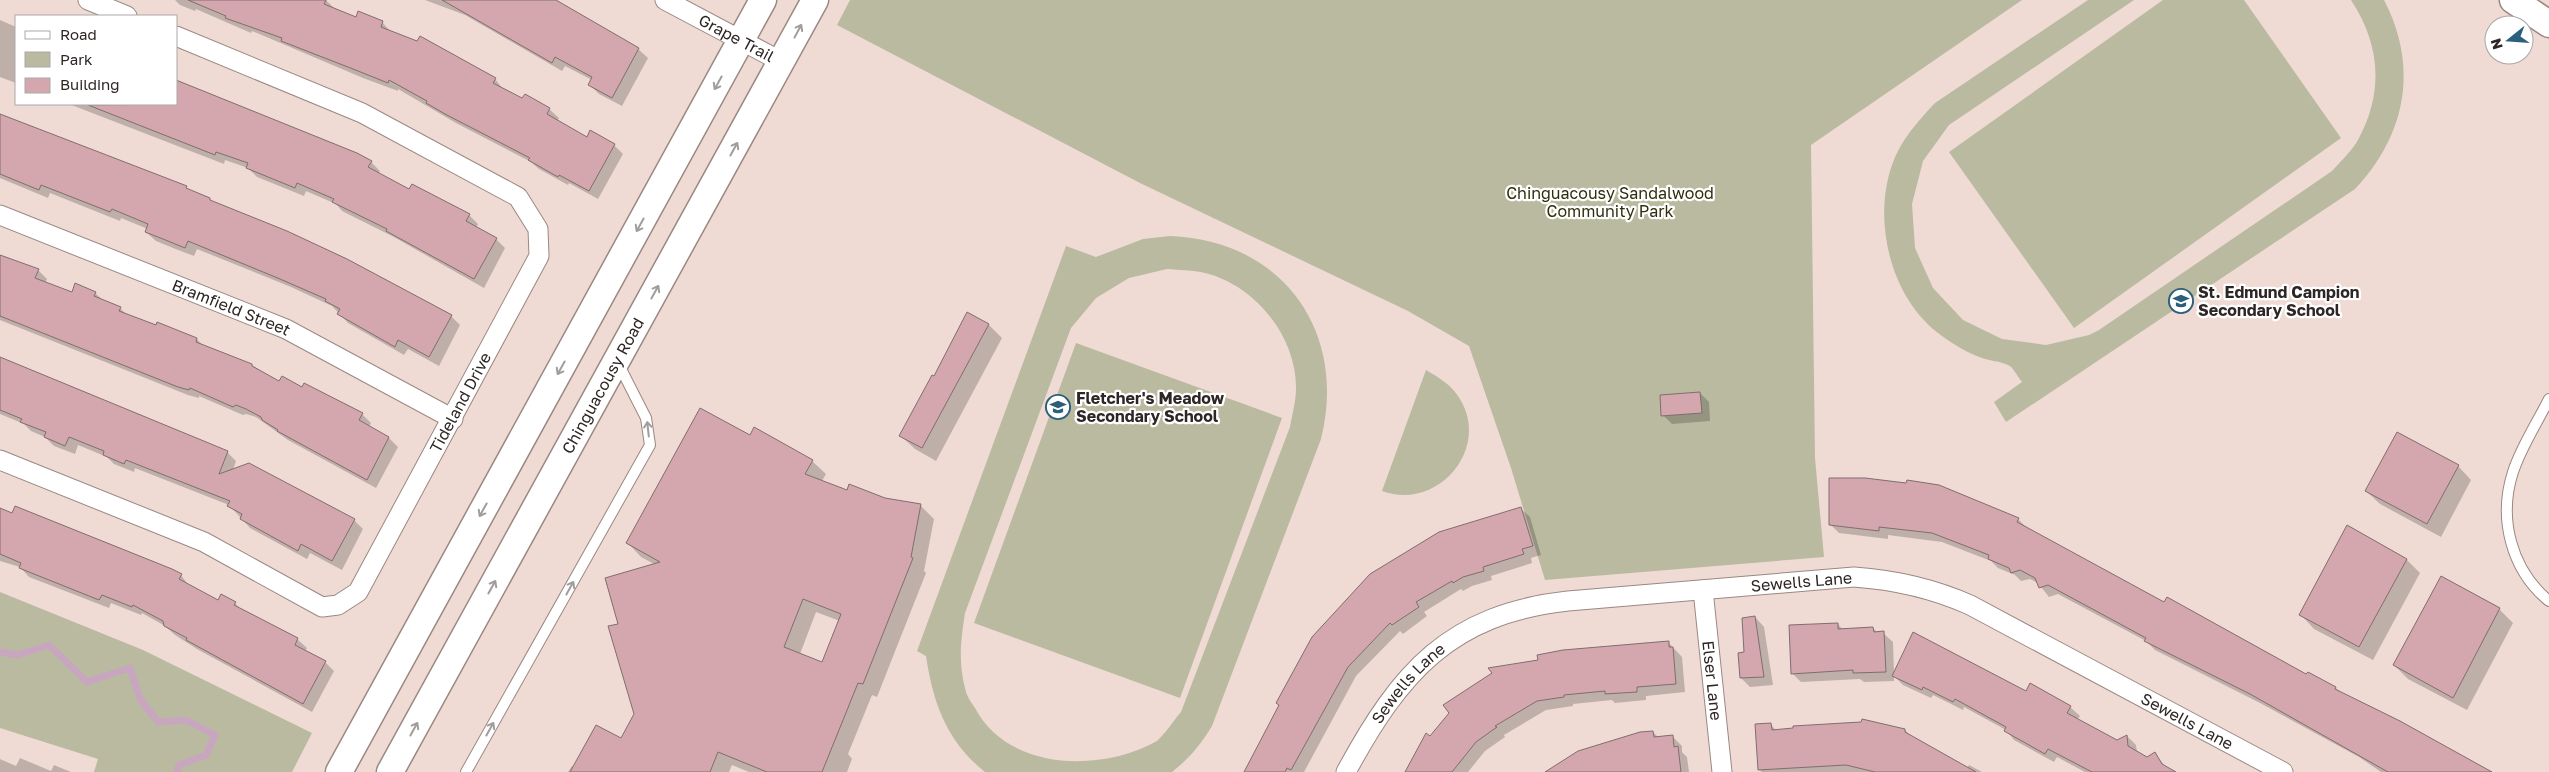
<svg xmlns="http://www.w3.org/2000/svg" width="2549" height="772" font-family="'Golos Text',sans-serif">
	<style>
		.green { fill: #babaa0; fill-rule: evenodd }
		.shadow { fill: #0003; fill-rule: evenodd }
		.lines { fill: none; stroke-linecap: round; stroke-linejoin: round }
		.stream { stroke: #c9a6c0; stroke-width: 7 }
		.building { fill: #d4a7ae; stroke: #806d70; fill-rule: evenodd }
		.lane-casing { stroke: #9a8882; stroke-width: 12 }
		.street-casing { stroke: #9a8882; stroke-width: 21 }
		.secondary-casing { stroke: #9a8882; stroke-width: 29 }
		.lane { stroke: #fff; stroke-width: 10 }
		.street { stroke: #fff; stroke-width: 19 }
		.secondary { stroke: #fff; stroke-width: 26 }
		.oneway { stroke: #a09d9c }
		.labels { text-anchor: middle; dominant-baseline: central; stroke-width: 4.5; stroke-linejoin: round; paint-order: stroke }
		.street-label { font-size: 16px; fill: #2d2624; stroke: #fff }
		.park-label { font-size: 16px; fill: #2f2e0d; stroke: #fff }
		.poi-label { font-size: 16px; font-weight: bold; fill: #2d2624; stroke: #fff; text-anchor: start }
	</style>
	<rect width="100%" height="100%" fill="#efdbd4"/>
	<g class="green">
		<polygon points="850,0 2022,0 1811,145 1815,458 1824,557 1545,580 1511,468 1469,346 1408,311 1140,183 837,25"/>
		<path d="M2088,0H2134L1949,125L1923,161L1912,204L1915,248L1933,288L1963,320L2002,339L2046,345L2089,335L2099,330L2332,171C2341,161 2353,150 2359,138C2384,91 2380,44 2351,0H2384C2419,67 2406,135 2355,189L2006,422L1994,402L2022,382C2018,377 2013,367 2008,365C2000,361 1990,361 1982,358C1968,353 1954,345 1942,336C1891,300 1872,222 1892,165C1900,141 1918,121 1935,103Z"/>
		<polygon points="2163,0 2244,0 2341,138 2074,328 1949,152"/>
		<path d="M1170,236C1282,240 1348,331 1321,439L1212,726C1201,744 1189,759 1172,772H985C947,742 933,703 926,656L917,651L1066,246L1096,257L1143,239ZM1167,269C1179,270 1193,270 1205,273C1255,285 1297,337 1296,389C1296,401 1292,415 1290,427L1181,712C1173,721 1166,733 1157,741C1102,772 1009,772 975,708C971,702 966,695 965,688C958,660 961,640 965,613L1071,328L1096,298L1129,278Z"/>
		<polygon points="1076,343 1282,418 1180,698 974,623"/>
		<path d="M1426,370C1438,377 1450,384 1458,396C1493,447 1438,512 1382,491Z"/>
		<polygon points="0,592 143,650 312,733 292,772 94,772 98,759 0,728"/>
	</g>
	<g class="shadow">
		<polygon points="175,0 326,0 335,9 356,19 382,22 391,32 495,79 503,89 523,100 549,109 559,118 557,121 587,138 614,145 623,154 598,199 569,183 568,185 539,169 531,162 456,123 398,89 398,91 363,78 252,31 251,33 196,9 195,11 180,5"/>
		<polygon points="425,0 546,0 638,49 648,58 622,106 599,94 590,85 592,80 565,66 562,71 465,15"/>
		<polygon points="0,20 16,27 16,83 0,77"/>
		<polygon points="69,104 176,104 371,162 380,171 378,174 410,190 469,215 478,224 476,228 496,239 505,248 484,288 392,236 342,211 336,204 306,191 304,196 257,177 248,168 225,160 224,164"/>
		<polygon points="0,115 186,188 214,203 451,316 460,325 439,366 408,349 404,355 348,323 332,306 291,287 197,249 194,256 173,248 156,241 146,232 148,229 121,218 120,221 50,193 48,198 0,178"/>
		<polygon points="0,257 38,270 47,279 45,283 72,294 95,293 104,301 120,308 128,316 157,327 158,324 197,339 203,346 252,365 280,383 302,388 362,414 371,423 369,427 389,438 398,447 376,488 288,440 256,417 246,414 243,415 199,396 199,398 188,395 0,320"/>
		<polygon points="968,313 989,325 1002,338 936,461 915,449 901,436 935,378"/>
		<polygon points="0,358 227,452 236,461 233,470 354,520 363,529 342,570 310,553 307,559 250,528 229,505 135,468 134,472 114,464 107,457 78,445 75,454 54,446 45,437 31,431 24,424 0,414"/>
		<polygon points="1700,393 1709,402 1710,421 1672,424 1663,415"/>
		<path d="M750,437L812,461L826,474L822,481L847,491L920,505L934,519L924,571L926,573L877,697L872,695L848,754L852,759L847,772H749L732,765L729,772H568L572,766L574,768L621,740L635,714L620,624L656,565L641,557L628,543ZM816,612L840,621L823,663L800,654Z"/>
		<polygon points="2458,466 2471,480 2441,537 2380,504 2366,491"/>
		<polygon points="1520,508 1530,517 1541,555 1531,558 1532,563 1491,576 1492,580 1472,586 1463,591 1461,589 1424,612 1427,616 1403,634 1400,631 1356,676 1304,772 1245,772 1280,706"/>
		<polygon points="0,509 181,575 189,586 218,602 235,603 242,611 297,639 307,648 305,651 325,662 334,671 312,712 197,649 175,635 165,626 142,613 141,615 111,603 109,608 29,577 20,567 0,561"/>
		<polygon points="2018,519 2027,528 2165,604 2307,676 2308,673 2336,688 2343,695 2489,772 2381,772 2359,757 2260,703 2155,650 2146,641 2058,594 2049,597 2038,583 2030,579 2021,581 2015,575 1998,568 1991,561 1942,542 1888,535 1888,539 1839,533 1830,524"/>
		<polygon points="2348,527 2407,560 2420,573 2373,660 2314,629 2301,615"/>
		<polygon points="2441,578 2499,609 2513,623 2467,710 2408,679 2394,665"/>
		<polygon points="1755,617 1764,627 1773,685 1750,687 1741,678"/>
		<polygon points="1838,624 1843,630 1873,628 1878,633 1883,633 1893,642 1894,674 2026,693 2030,685 2070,707 2080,716 2077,720 2117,741 2127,736 2136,745 2137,752 2147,758 2154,753 2166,767 2176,772 2085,772 2057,757 2054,762 2014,740 2006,730 1964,707 1963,710 1933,695 1931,698 1903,685 1894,676 1894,681 1864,682 1860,679 1801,682 1792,673"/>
		<polygon points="1668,642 1682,657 1685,692 1646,696 1646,700 1615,703 1612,700 1573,704 1573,706 1546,710 1504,735 1505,737 1485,751 1468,772 1406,772 1430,738"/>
		<polygon points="1770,724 1777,731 1905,730 1912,737 1967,768 1969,765 1982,772 1762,772 1759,769"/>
		<polygon points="1653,732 1659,738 1673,737 1682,746 1682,752 1687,757 1689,772 1547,772"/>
		<polygon points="20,758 51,771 54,765 71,772 0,772 0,759 16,766"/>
	</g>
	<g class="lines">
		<polyline class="stream" points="0,652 17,655 49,645 87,682 130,668 140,699 158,722 186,720 215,735 206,755 179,765 177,772"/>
	</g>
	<g class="building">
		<polygon points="188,0 326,0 324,4 356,17 358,11 383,21 381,27 417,41 420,36 496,78 493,83 522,98 525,94 550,108 547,114 587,137 590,130 615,144 589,191 559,175 558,177 528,160 530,158 445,114 426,103 427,101 389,80 388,83 353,69 281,41 282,38 225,18 226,16"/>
		<polygon points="442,0 556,0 639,48 612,98 588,85 592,77 555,57 552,63"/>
		<polygon points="176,80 357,153 372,161 368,167 409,189 412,184 470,214 466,221 497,238 474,279 386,231 387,229 332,202 334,199 297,183 295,188 246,168 248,163 216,152 215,155 88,105 176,104"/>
		<polygon points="0,114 187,186 186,188 210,198 210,200 287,231 347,259 452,315 429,357 398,340 395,347 337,314 340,309 325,301 326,299 280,279 188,241 185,248 163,239 145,232 148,224 112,209 110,212 41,185 39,190 0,174"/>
		<polygon points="0,255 39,269 35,278 72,292 75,283 96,292 94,296 121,307 119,311 156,325 157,322 197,338 196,342 252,364 252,366 279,381 282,376 302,387 304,383 363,413 359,420 389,437 367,480 277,431 278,430 262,420 261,417 246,409 236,405 233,407 190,388 189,390 178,387 0,316"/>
		<polygon points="967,312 989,324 922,448 899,436 932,375 934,376"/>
		<polygon points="0,357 228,451 219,474 249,463 355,519 332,561 301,544 298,551 240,519 242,514 227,506 230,501 126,460 124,464 103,455 104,451 69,437 65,446 44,437 46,432 20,422 22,419 0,410"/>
		<polygon points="1700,392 1702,413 1661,416 1660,395"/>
		<path d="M700,408L750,435L754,427L813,460L805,474L847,490L849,484L885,498L921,504L911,557L913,558L863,684L858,683L822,772H767L718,752L710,772H570L596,725L621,738L634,714L608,626L618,624L605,578L660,562L626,543ZM803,599L841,614L822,662L784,647Z"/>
		<polygon points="2397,432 2459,465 2427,524 2365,491"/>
		<polygon points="1829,478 1865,478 1906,483 1907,480 1939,485 2019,518 2017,522 2164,602 2167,597 2306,674 2308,672 2336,687 2335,689 2400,721 2492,772 2388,772 2250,694 2144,641 2146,638 2048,585 2039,588 2035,578 2020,570 2011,573 2009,568 1988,559 1989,555 1932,533 1879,527 1879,531 1829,525"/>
		<polygon points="15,506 172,569 182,574 179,579 218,600 221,594 236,602 234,605 298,638 295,645 326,661 303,704 186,640 187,638 164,626 163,621 133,605 132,607 102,595 99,600 19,568 21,563 0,554 0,508 12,513"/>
		<polygon points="1521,507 1533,546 1522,549 1524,554 1483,567 1484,571 1463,577 1453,583 1452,581 1416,602 1419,607 1392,625 1390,623 1348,667 1291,770 1287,768 1285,772 1244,772 1279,705 1276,703 1312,637 1370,574 1439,532"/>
		<polygon points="2347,525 2407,559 2359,647 2299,615"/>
		<polygon points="2441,576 2500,608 2453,698 2393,665"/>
		<polygon points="1755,616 1764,677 1740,678 1738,653 1744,652 1742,618"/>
		<polygon points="1838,623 1838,629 1873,627 1874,632 1884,631 1886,672 1853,673 1853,670 1791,674 1789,625"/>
		<polygon points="1913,632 2026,691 2030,683 2071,706 2067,713 2117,740 2127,735 2128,746 2147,757 2155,752 2162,764 2176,772 2092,772 2048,749 2045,754 2004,731 2006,727 1955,699 1953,702 1923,687 1922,690 1892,676"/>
		<polygon points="1669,641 1669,647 1673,647 1676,684 1637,687 1637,692 1605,694 1605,691 1564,695 1564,697 1537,701 1495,726 1497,727 1476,742 1452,772 1405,772 1426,733 1430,736 1449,713 1443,705 1492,673 1488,668 1538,660 1537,655 1563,650"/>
		<polygon points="1862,719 1905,729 1905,732 1976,772 1875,772 1846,765 1758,770 1755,724 1771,723 1772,730 1793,728 1793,726 1861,722"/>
		<polygon points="1653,731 1654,737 1673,735 1674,747 1678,746 1681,772 1545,772 1578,751 1640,732"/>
	</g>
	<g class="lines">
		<defs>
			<g id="lane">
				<path d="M2549,399C2537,423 2521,447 2513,472C2498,518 2511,570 2549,601"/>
				<polyline points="466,772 650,445 646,418 618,363"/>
			</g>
			<g id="street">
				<polyline points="88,0 127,16"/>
				<path id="s1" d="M665,0L782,62"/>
				<path id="s2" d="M0,215L286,329L453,419"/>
				<path id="s3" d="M0,460L204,542L322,607L338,605L358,592L539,256L538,229L518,197L362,113L176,36"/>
				<path id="s4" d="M1703,590L1722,772"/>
				<path id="s5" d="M1346,772C1400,672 1450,614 1568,601L1854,577C1896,580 1932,588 1970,605L2283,772"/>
			</g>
			<g id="secondary">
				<polyline points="2513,0 2549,24"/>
				<polyline points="339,772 763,0"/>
				<path id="s6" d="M390,772L815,0"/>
			</g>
		</defs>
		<use href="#lane" class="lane-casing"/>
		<use href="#street" class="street-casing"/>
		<use href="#secondary" class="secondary-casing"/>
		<use href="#lane" class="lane"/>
		<use href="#street" class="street"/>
		<use href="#secondary" class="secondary"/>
	</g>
	<defs><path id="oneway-shaft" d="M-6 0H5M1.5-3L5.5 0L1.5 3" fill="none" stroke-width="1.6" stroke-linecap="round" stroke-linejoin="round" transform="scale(1.25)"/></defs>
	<g class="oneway">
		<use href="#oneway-shaft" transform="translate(798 31) rotate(-62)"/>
		<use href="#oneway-shaft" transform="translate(718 83) rotate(119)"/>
		<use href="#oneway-shaft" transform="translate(734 149) rotate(-61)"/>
		<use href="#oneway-shaft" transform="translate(640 225) rotate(119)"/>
		<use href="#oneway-shaft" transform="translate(655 292) rotate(-61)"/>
		<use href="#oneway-shaft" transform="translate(561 368) rotate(119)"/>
		<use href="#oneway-shaft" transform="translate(648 429) rotate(-96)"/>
		<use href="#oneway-shaft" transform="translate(483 510) rotate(119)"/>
		<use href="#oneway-shaft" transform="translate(492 587) rotate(-61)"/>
		<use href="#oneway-shaft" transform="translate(570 588) rotate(-61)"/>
		<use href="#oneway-shaft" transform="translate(414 729) rotate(-61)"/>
		<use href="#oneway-shaft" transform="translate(490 729) rotate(-61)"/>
	</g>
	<defs>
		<symbol id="school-ring" viewBox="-11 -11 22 22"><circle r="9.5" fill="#fff" stroke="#2b5f7b" stroke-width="1.5"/><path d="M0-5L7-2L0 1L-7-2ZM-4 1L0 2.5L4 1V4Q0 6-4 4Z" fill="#2b5f7b"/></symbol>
	</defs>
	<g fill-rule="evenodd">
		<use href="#school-ring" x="2167" y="287" width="28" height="28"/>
		<use href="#school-ring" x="1044" y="393" width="28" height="28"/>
	</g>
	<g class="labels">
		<g class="street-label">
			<text stroke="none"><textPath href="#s1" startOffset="81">Grape Trail</textPath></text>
			<text stroke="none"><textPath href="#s2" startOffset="249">Bramfield Street</textPath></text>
			<text stroke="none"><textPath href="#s6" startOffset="441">Chinguacousy Road</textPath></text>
			<text stroke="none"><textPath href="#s3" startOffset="610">Tideland Drive</textPath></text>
			<text stroke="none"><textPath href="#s5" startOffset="529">Sewells Lane</textPath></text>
			<text stroke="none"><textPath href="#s4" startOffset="91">Elser Lane</textPath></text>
			<text stroke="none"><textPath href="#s5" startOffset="109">Sewells Lane</textPath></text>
			<text stroke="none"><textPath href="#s5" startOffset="948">Sewells Lane</textPath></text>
		</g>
		<g class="park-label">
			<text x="1610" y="193">Chinguacousy Sandalwood<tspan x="1610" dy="18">Community Park</tspan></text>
		</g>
		<g class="poi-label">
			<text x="2198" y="292">St. Edmund Campion<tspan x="2198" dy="18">Secondary School</tspan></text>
			<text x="1076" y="398">Fletcher's Meadow<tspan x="1076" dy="18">Secondary School</tspan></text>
		</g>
	</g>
	<rect x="15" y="15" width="162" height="90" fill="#ffffff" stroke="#aba8a7"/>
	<rect x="25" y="31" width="25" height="8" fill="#ffffff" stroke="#aba8a7"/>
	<text x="60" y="40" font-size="15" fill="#2d2624">Road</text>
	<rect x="25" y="52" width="25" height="15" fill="#babaa0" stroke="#aba8a7"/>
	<text x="60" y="65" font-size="15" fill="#2d2624">Park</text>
	<rect x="25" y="78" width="25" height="15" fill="#d4a7ae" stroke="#aba8a7"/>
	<text x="60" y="90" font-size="15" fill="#2d2624">Building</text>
	<g transform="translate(2509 40) rotate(253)"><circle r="24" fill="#ffffff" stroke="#aba8a7"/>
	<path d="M0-4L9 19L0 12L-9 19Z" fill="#2b5f7b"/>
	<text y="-8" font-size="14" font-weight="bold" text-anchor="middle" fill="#2d2624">N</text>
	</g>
</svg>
